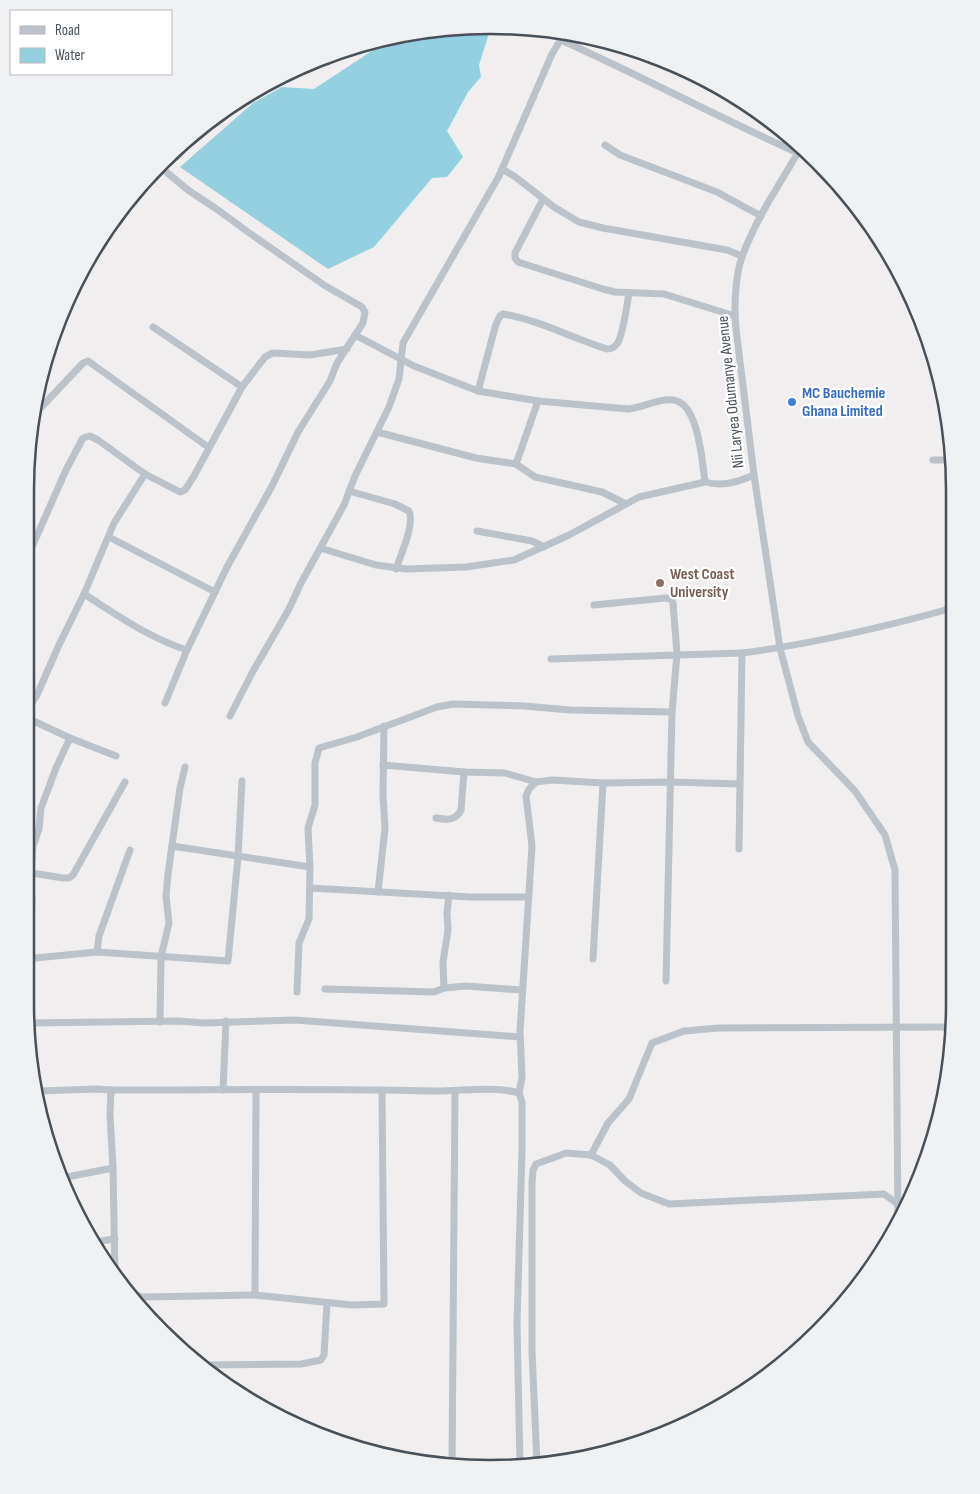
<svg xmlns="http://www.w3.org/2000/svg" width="980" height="1494" font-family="'Sofia Sans Condensed',sans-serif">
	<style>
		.water { fill: #94d0e0 }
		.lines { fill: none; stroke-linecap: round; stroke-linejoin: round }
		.minor { stroke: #bbc2c9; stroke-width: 7 }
		.shop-dot { fill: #3f7fe0; stroke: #fff; stroke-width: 2 }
		.education-dot { fill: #8d6e63; stroke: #fff; stroke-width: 2 }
		.labels { text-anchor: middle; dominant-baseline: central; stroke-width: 4.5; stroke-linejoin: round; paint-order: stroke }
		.street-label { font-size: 16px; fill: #485159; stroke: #fff }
		.shop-label { font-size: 16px; font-weight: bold; fill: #366cbe; stroke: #fff; text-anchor: start }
		.education-label { font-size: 16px; font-weight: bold; fill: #785e54; stroke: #fff; text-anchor: start }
		.rim { fill: none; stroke: #485159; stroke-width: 2.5 }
	</style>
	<rect width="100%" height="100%" fill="#f0eeee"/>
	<polygon class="water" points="460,26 491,27 479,65 481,77 468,92 447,131 463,157 447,177 432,178 374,247 328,269 180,167 253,103 282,87 314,89 393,37"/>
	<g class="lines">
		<g class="minor">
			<path d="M561,40C641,76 718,117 798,153"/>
			<polyline points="605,145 620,155 717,192 761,216"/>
			<path d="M802,146C781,182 756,218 742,257C735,276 734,309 736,329L754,475L780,648L798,716L808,742L855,791L885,835L895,870L898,1223"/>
			<polyline points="159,166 188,190 218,210 248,232 324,285 362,307 365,312 363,323 337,363 330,381 298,432 272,486 227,567 187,650 165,703"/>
			<polyline points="502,169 514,176 554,207 579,222 603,228 727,250 742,256"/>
			<polyline points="543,199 515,253 515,258 518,262 603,289 615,292 664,294 735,316"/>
			<polyline points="153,327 242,387"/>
			<path d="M478,391L496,324L500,316L503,314C540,320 571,338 607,349C611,349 614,348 617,344C623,336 627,304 629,293"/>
			<polyline points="33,416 83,363 88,361 208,447"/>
			<polyline points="377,432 476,458 516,464 535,477 602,492 626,504"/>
			<polyline points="933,460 954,460"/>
			<polyline points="516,464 538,401"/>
			<path d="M705,482C722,487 738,482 754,475"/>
			<path d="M349,491L395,504L409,511C415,524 401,554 396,569"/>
			<polyline points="477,531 532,541 544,547"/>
			<polyline points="109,537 215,592"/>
			<path d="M320,548L376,565L406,569L466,567L514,560L569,535L639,497L705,482C702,462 699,403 673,400C658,398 643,408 628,409L538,401L478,391L414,366L355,335"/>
			<polyline points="28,556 66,470 83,438 90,436 98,440 145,474 180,492 185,490 194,476 242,387 265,357 273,353 310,355 347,349"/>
			<path d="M84,594C117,615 149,638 187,650"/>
			<polyline points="594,605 666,598 671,599 673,603 677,654 672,712 666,981"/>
			<polyline points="551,659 742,653"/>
			<polyline points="27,710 37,695 58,647 84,594 114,523 145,474"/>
			<polyline points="230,716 252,673 289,609 301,583 344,505 355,476 389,407 399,379 403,343 499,176 552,54 565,32"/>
			<polyline points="27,718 70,738 116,756"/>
			<polyline points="383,765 464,772 505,773 536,782 552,780 603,783 670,782 740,784"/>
			<path d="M436,818C446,820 456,821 461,810L464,772"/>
			<polyline points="172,846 310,867"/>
			<path d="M739,849L742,653C813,644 884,627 953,608"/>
			<polyline points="26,872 63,878 69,878 73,875 125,782"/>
			<polyline points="31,874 33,846 39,829 41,808 56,768 70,738"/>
			<polyline points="310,888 470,897 527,897"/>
			<polyline points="378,892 385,828 383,795 384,726"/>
			<polyline points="97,952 99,936 130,850"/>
			<polyline points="29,958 32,898"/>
			<polyline points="25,959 97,952 228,961 238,857 242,781"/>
			<polyline points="593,959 603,783"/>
			<polyline points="444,988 443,962 448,930 447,913 449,895"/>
			<polyline points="325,989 434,992 444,988 466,986 522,990"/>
			<polyline points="297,992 299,943 309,919 310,867 308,828 315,805 315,763 319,748 357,737 437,707 453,704 524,706 570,710 672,712"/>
			<polyline points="160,1022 161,957 169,923 166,896 168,874 180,788 185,767"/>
			<polyline points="28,1023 178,1021 204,1023 295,1020 520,1037"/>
			<polyline points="111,1090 110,1114 113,1168 115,1275"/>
			<polyline points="223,1090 226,1021"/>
			<path d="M39,1091L96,1089L111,1090C218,1090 325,1088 431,1091C460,1092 491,1085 519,1093"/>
			<polyline points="591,1155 608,1123 629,1099 652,1043 684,1031 719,1028 951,1027"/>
			<polyline points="62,1178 113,1168"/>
			<polyline points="94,1242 115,1239"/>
			<polyline points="134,1295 143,1297 255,1295 352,1305 384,1304 382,1090"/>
			<polyline points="255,1295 256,1090"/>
			<polyline points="199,1365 301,1364 321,1360 324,1355 327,1303"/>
			<polyline points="537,1463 532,1352 532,1182 533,1170 536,1164 566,1153 591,1155 610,1165 625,1181 641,1193 669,1204 884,1194 899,1205"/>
			<polyline points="520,1464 517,1324 522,1150 522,1102 519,1093 522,1077 520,1031 532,846 526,796 529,789 536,782"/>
			<polyline points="452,1466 455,1092"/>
		</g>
	</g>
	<circle class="shop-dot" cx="792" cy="402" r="5"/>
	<circle class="education-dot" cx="660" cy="583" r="5"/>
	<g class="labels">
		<g class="street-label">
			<text transform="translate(731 392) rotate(-96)">Nii Laryea Odumanye Avenue</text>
		</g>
		<g class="shop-label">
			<text x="802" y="393">MC Bauchemie<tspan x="802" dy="18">Ghana Limited</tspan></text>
		</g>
		<g class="education-label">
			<text x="670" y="574">West Coast<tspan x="670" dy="18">University</tspan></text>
		</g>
	</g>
	<path d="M0 0H980V1494H0ZM490 34H490A456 456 0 0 1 946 490V1004A456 456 0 0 1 490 1460H490A456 456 0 0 1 34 1004V490A456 456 0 0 1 490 34Z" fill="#f0f1f2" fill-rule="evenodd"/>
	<path class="rim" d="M490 34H490A456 456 0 0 1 946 490V1004A456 456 0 0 1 490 1460H490A456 456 0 0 1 34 1004V490A456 456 0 0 1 490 34Z"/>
	<rect x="10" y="10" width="162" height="65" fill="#ffffff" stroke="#b6b9bd"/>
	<rect x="20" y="26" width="25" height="8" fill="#bbc2c9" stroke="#b6b9bd"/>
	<text x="55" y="35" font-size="15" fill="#485159">Road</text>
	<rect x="20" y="48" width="25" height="15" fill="#94d0e0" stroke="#b6b9bd"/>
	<text x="55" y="60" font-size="15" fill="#485159">Water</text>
</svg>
